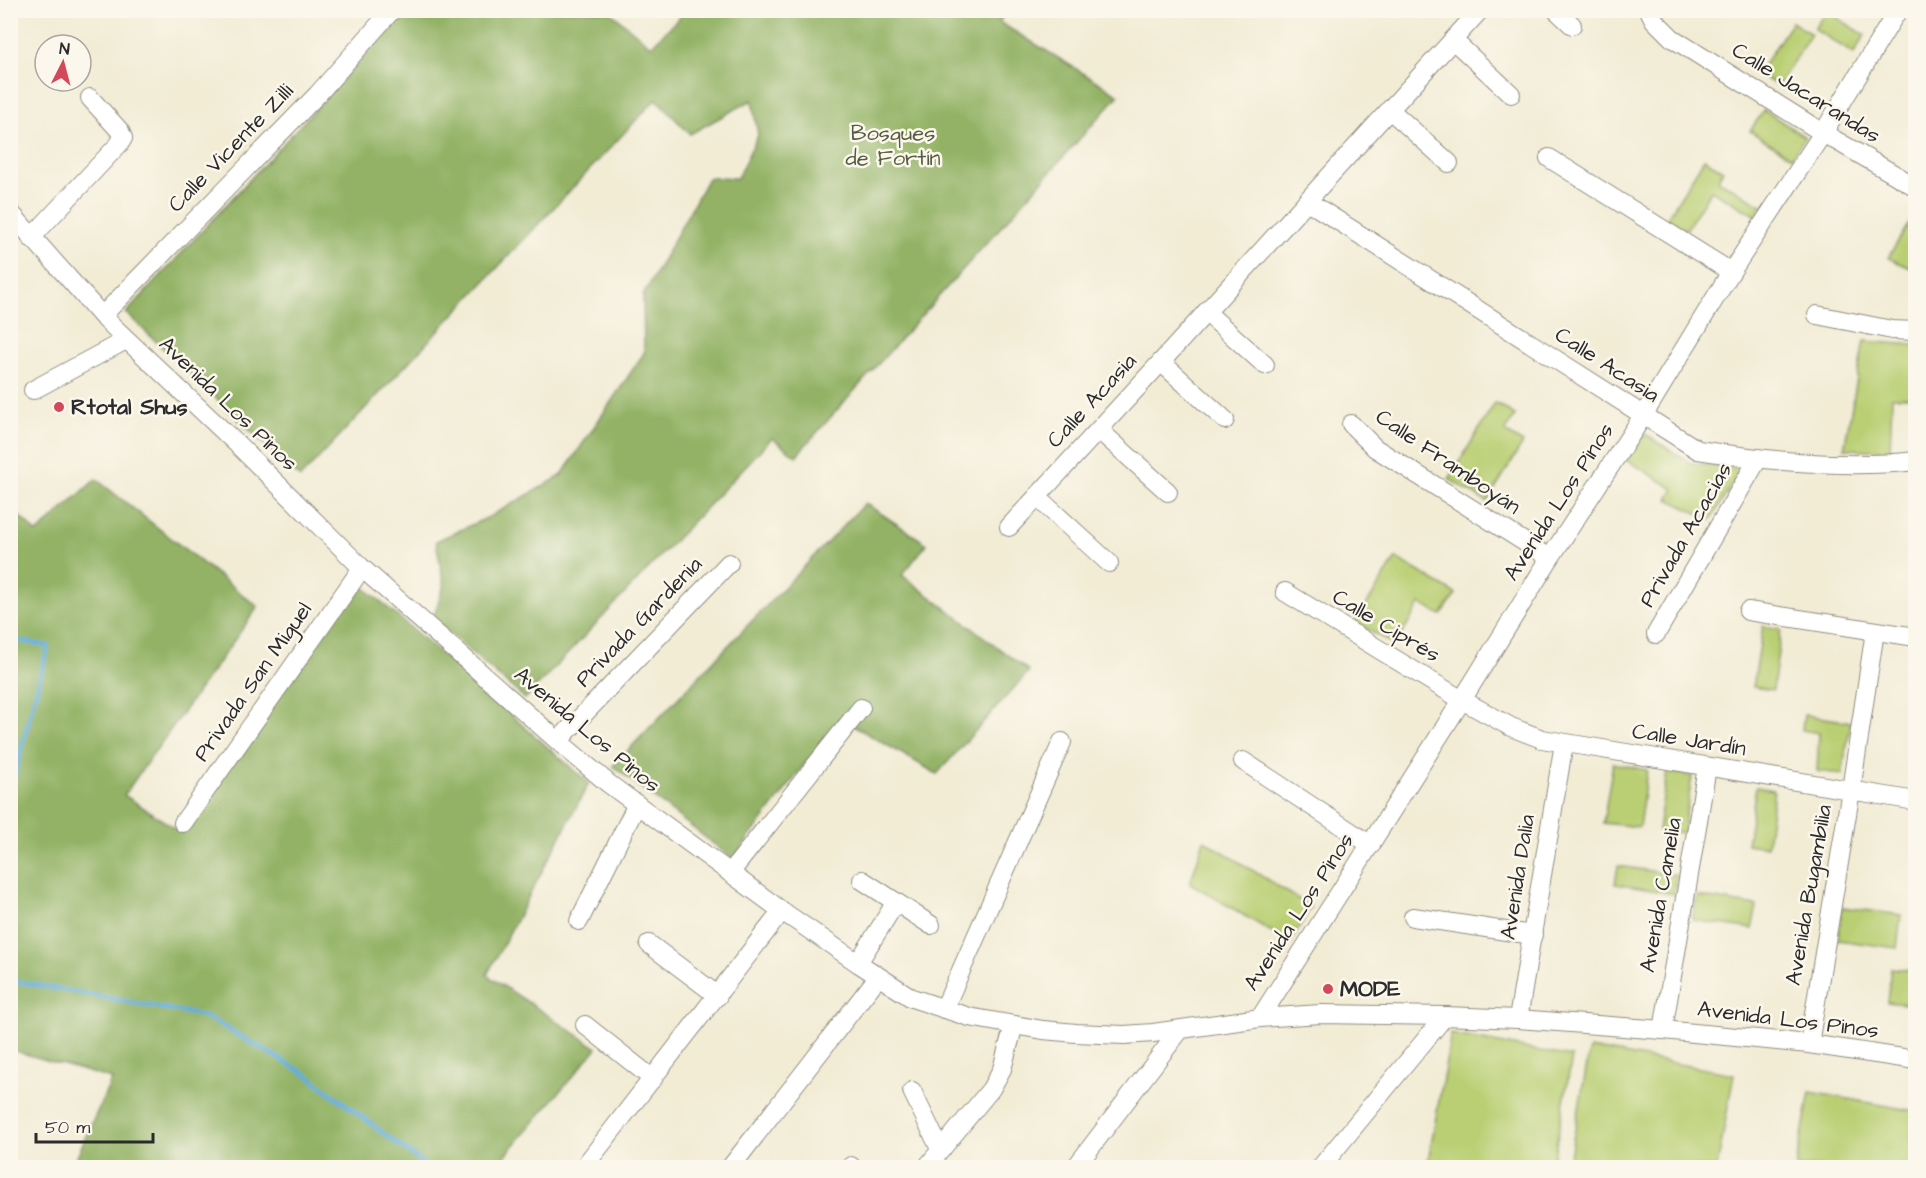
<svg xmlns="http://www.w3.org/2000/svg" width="1926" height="1178" font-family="'Architects Daughter',sans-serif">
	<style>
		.green { fill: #bacf73; stroke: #727d4f; stroke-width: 1.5 }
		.forest { fill: #93b265; stroke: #5f6e48; stroke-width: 1.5 }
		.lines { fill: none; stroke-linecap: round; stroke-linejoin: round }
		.stream { stroke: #64afdd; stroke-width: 4.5 }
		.minor-casing { stroke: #8e8c80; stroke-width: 20 }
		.minor { stroke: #fff; stroke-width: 18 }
		.poi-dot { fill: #d1495b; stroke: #fbf7ec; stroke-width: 2 }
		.labels { text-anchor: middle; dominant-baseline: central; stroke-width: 5; stroke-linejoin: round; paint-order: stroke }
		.street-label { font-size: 22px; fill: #2b2b2b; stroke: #fbf7ec }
		.park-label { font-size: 22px; fill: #565c41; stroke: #fbf7ec }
		.poi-label { font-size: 22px; font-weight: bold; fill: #2b2b2b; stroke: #fbf7ec; text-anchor: start }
	</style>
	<rect width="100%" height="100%" fill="#fbf7ec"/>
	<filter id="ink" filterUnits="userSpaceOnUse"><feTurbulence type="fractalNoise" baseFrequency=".0167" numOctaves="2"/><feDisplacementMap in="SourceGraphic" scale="12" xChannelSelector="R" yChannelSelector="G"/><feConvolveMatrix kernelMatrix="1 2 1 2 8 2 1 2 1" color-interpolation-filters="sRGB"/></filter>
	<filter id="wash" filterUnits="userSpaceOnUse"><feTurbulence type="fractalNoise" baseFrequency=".008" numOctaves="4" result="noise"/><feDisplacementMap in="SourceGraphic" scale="24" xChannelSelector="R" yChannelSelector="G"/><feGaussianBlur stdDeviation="1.35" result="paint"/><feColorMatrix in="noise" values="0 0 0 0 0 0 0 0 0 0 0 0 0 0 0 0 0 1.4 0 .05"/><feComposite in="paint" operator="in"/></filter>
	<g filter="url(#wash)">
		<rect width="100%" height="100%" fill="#f2ecd5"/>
		<g class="green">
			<polygon points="1826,11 1865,35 1854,54 1814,29"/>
			<polygon points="1792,22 1811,34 1778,86 1758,74"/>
			<polygon points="1764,110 1805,137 1792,157 1750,131"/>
			<polygon points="1704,159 1723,170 1718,180 1762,205 1756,216 1711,190 1686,230 1667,218"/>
			<polygon points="1915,213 1915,270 1888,258"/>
			<polygon points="1864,341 1915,345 1915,397 1892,397 1890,451 1844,449"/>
			<polygon points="1495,403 1515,415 1505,432 1523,443 1487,502 1449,479"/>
			<polygon points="1645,434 1690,463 1742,468 1711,520 1668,499 1674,489 1627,460"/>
			<polygon points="1396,558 1456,594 1441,615 1420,604 1395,645 1355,623"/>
			<polygon points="1763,626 1781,629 1773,690 1753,687"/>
			<polygon points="1804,715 1851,722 1842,774 1817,771 1819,733 1802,730"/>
			<polygon points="1613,763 1647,770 1639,827 1603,823"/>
			<polygon points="1667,772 1692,776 1683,833 1658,830"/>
			<polygon points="1756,787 1774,790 1767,847 1747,844"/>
			<polygon points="1204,840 1311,907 1290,943 1190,883"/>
			<polygon points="1618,866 1677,875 1674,894 1615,884"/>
			<polygon points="1697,896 1757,906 1752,929 1692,920"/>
			<polygon points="1842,907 1901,915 1897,948 1838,940"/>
			<polygon points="1891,968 1915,971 1915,1005 1887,1002"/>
			<polygon points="1451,1034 1572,1057 1552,1167 1427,1167"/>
			<polygon points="1590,1048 1734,1074 1717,1167 1568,1167"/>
			<polygon points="1810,1092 1915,1111 1915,1167 1796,1167"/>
		</g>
		<g class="forest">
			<polygon points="406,11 609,11 651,46 686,11 1007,11 999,22 1119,95 796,456 772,438 525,699 433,619 444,585 436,541 489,517 561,476 644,353 643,296 708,178 737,178 758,135 752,100 690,134 656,99 300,478 126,313"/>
			<polygon points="96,479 258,607 124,795 182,833 357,581 589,783 487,975 597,1048 505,1156 507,1167 72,1167 112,1079 11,1050 10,507 37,533"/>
			<polygon points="865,503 927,544 902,575 1029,671 937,774 840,718 733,859 613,766"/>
		</g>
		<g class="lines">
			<g class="stream">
				<polyline points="10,639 48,646 10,792"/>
				<polyline points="10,980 205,1016 306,1074 429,1168"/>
			</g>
		</g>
	</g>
	<g filter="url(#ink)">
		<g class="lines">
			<defs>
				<g id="minor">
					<polyline points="1556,10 1572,25"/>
					<polyline points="1649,10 1654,20 1672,38 1823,133 1916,187"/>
					<polyline points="1453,40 1511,94"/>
					<polyline points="1390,110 1449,163"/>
					<polyline points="1549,158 1731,272"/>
					<path d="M1307,201L1698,450C1769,461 1843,469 1916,461"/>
					<polyline points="10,212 102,316 237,444 362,568 558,741 609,784 782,911 858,963 912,998 969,1017 1043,1030 1076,1033 1124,1035 1153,1033 1260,1018 1321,1014 1445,1016 1518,1019 1663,1030 1809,1044 1916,1060"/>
					<polyline points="31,238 120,143 123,138 120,131 90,98"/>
					<polyline points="1206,312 1265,365"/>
					<polyline points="1817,315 1892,330 1916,331"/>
					<polyline points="102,316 317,95 392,10"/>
					<polyline points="1161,362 1225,420"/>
					<polyline points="33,390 126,340"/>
					<polyline points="1351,424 1375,448 1550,558"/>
					<polyline points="1099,430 1168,492"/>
					<polyline points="1037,497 1109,563"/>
					<polyline points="1009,527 1161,362 1480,10"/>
					<polyline points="1285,592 1462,700 1511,727 1542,739 1916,801"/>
					<polyline points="1748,611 1916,637"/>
					<polyline points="1656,634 1758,459"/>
					<polyline points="558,741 729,563"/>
					<polyline points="1243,761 1371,845"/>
					<polyline points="183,823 362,568"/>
					<polyline points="730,873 861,708"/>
					<polyline points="862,880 931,925"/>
					<polyline points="1413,917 1533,935"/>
					<polyline points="579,921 637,804"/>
					<polyline points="649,944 718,996"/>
					<polyline points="858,963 896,902"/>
					<polyline points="944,1009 1062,742"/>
					<polyline points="1260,1018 1462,700 1550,558 1643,416 1731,272 1823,133 1898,10"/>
					<polyline points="1518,1019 1564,743"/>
					<polyline points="585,1025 653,1079"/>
					<polyline points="1663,1030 1707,767"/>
					<polyline points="1809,1044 1851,790 1875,631"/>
					<polyline points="912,1091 940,1149"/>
					<polyline points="851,1166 851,1168"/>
					<polyline points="583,1168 782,911"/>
					<polyline points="730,1168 878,977"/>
					<polyline points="926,1168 991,1089 1002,1069 1014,1025"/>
					<polyline points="1075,1168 1180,1030"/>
					<polyline points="1320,1168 1445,1016"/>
				</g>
			</defs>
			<use href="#minor" class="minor-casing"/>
			<use href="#minor" class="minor"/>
		</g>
	</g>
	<g class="poi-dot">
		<circle cx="59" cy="407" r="6"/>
		<circle cx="1328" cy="989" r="6"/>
	</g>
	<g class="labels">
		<g class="street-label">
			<text transform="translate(1806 93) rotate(32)">Calle Jacarandas</text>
			<text transform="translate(231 148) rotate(-46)">Calle Vicente Zilli</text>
			<text transform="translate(1607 365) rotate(33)">Calle Acasia</text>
			<text transform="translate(1092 401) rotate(-47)">Calle Acasia</text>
			<text transform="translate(228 404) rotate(44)">Avenida Los Pinos</text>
			<text transform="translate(1448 462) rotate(34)">Calle Framboyán</text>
			<text transform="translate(1559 502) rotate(-57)">Avenida Los Pinos</text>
			<text transform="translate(1686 535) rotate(-60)">Privada Acacias</text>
			<text transform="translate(639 622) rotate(-46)">Privada Gardenia</text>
			<text transform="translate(1386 626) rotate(31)">Calle Ciprés</text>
			<text transform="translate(253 682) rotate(-55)">Privada San Miguel</text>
			<text transform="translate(587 730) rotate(40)">Avenida Los Pinos</text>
			<text transform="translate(1689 740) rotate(9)">Calle Jardín</text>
			<text transform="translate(1518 877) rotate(-81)">Avenida Dalia</text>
			<text transform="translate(1661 895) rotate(-80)">Avenida Camelia</text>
			<text transform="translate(1809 895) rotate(-80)">Avenida Bugambilia</text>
			<text transform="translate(1299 912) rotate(-57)">Avenida Los Pinos</text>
			<text transform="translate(1788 1020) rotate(7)">Avenida Los Pinos</text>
		</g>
		<g class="park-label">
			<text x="893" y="133">Bosques<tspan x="893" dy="25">de Fortín</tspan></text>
		</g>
		<g class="poi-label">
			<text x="71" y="407">Rtotal Shus</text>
			<text x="1340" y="989">MODE</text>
		</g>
	</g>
	<rect width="1926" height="1178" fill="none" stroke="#fbf7ec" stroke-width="36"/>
	<g transform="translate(63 63) rotate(6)"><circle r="28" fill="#fbf7ec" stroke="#a8a59f" stroke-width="1.5"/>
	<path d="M0-4.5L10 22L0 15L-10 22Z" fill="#d1495b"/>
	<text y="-9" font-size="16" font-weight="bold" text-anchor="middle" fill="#2b2b2b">N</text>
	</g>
	<path d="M36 1133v9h117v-9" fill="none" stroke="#2b2b2b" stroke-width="3"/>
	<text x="45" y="1133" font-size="18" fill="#2b2b2b" stroke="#fbf7ec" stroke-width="4.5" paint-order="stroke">50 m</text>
</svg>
